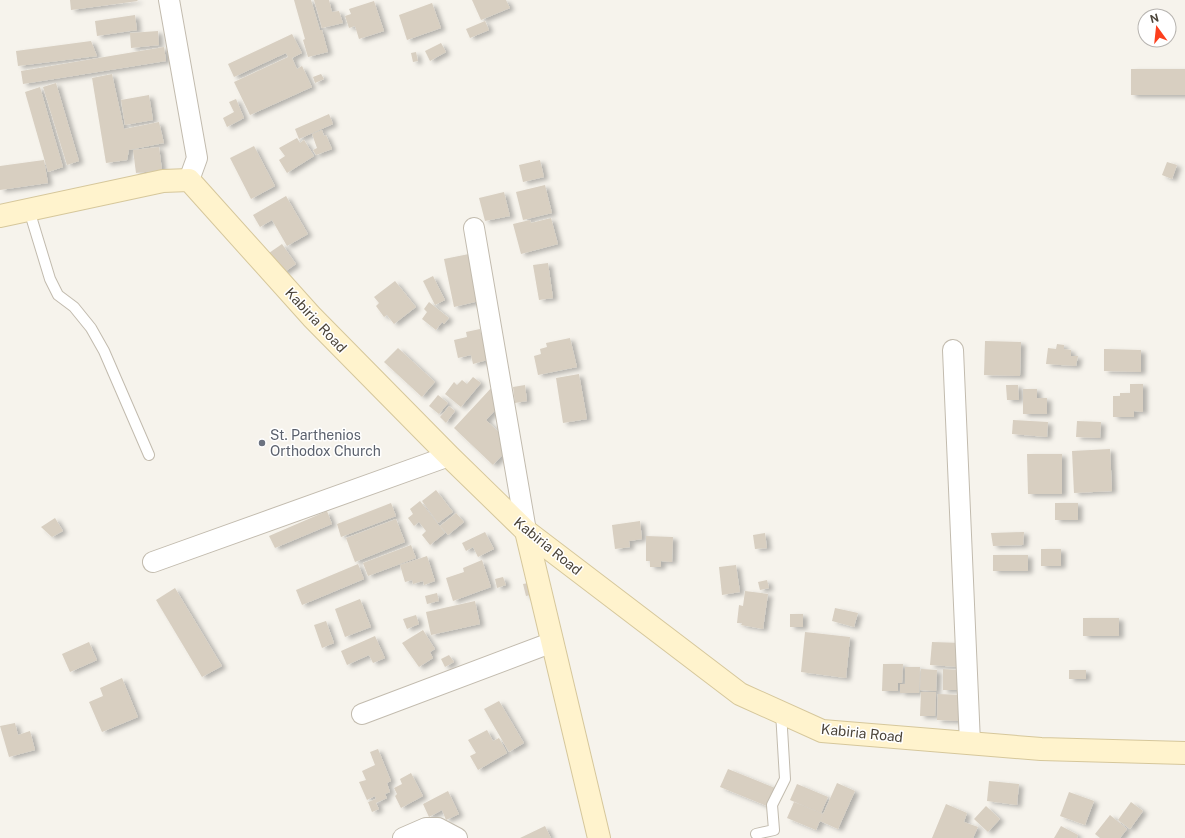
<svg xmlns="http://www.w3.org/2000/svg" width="1185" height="838" font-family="'Public Sans',sans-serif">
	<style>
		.building { fill: #d8cfc1; filter: url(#shadow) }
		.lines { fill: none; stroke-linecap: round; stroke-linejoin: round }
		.service-casing { stroke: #c2bbae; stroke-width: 12 }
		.minor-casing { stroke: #c2bbae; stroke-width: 22 }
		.secondary-casing { stroke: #d6c79b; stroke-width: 24 }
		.service { stroke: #fff; stroke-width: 10 }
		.minor { stroke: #fff; stroke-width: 20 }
		.secondary { stroke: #fff3cd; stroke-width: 22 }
		.worship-dot { fill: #6b7280; stroke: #fff; stroke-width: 1.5 }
		.labels { text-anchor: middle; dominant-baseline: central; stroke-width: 3; stroke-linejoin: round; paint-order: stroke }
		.street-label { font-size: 14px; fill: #4b4439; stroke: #fff }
		.worship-label { font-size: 14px; fill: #5b616d; stroke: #fff; text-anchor: start }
	</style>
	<defs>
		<filter id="shadow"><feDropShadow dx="4.5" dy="2.5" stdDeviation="2" flood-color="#0004"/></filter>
	</defs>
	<rect width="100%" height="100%" fill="#f6f3ec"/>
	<g class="building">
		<polygon points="70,0 137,0 138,1 71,10"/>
		<polygon points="294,0 311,0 320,30 322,30 328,52 308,57 303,40 305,39"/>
		<polygon points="314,0 329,0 332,12 339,11 343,23 322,28"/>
		<polygon points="472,0 506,0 510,8 481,20"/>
		<polygon points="374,1 384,31 359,39 355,26 349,28 345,16 351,14 349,9"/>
		<polygon points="432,3 441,28 407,40 399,15"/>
		<polygon points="135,15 137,30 97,36 95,21"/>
		<polygon points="485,21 489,30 470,38 466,29"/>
		<polygon points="158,31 159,45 131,48 130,33"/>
		<polygon points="292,34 302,53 292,58 297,69 302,66 312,87 250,115 234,82 288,57 286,53 234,77 228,64"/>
		<polygon points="91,41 97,56 18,66 16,51"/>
		<polygon points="441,43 446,52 430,61 425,51"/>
		<polygon points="164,47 166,61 23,84 21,71"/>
		<polygon points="416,52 418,61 413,62 411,53"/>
		<rect x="1131" y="69" width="54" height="26"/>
		<polygon points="112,74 124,129 159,122 164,143 129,150 127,160 106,163 92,78"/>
		<polygon points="321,74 324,79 315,83 313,77"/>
		<polygon points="56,83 79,161 67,165 43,87"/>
		<polygon points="40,87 63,167 48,172 25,92"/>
		<polygon points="149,95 153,120 125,125 121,100"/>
		<polygon points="236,99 244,118 227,127 223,118 234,112 229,102"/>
		<polygon points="329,114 333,124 299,139 295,129"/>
		<polygon points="322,130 324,136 326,135 332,149 316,155 313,150 317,148 312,134"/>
		<polygon points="297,138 300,143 304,140 314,156 287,173 279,160 285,156 279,148"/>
		<polygon points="254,146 275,186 251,199 230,158"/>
		<polygon points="159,147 162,170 136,173 133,150"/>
		<polygon points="44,160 48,183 0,190 0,166"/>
		<polygon points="540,160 544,177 523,182 519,165"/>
		<polygon points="1167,162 1177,165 1172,179 1162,175"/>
		<polygon points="545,185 552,213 523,220 516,192"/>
		<polygon points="504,192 510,216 485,221 479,198"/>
		<polygon points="286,196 308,234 287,246 272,220 260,227 253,215"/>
		<polygon points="551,218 558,244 521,254 513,224 530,220 531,223"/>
		<polygon points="282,244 296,264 283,273 269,253"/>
		<polygon points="469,254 479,301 454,307 444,259"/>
		<polygon points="548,263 553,298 539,300 533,265"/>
		<polygon points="433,276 445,300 435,305 423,281"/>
		<polygon points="395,281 416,307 394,324 387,315 384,317 376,306 379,303 374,297"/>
		<polygon points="429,302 449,318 444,324 442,322 436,330 422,319 427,312 424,309"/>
		<polygon points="480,329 487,360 473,364 471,355 458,358 454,340 467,337 466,332"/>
		<polygon points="570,338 577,367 538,375 534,356 541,354 540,349 547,347 546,343"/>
		<polygon points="985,341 1021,342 1020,376 984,375"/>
		<polygon points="1057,344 1064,345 1064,349 1071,350 1071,356 1078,356 1076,366 1046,364 1048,348 1056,349"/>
		<polygon points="398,348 435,382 422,397 384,362"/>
		<polygon points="1104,349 1141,350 1141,372 1104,371"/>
		<polygon points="579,374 587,419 563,423 556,378"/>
		<polygon points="473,377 481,383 461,407 445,394 454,382 457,385 462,380 467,384"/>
		<polygon points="1130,384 1143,384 1143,412 1134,411 1134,417 1113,417 1113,396 1120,396 1120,393 1130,393"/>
		<polygon points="525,385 527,401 515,403 513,387"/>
		<polygon points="1006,385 1018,385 1019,400 1007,400"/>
		<polygon points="493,386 500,405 486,420 507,440 510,447 493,465 454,428"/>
		<polygon points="1023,389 1037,389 1037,398 1047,398 1047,414 1023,414"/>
		<polygon points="438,395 448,403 439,414 429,406"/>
		<polygon points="449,406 455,411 446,423 440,417"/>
		<polygon points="1013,420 1048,422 1047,437 1012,434"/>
		<polygon points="1077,421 1101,422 1100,438 1076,437"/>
		<polygon points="1110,449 1112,491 1074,493 1072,451"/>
		<polygon points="1027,454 1062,454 1062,494 1028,494"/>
		<polygon points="436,490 453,512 438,523 422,501"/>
		<polygon points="420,501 445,533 430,545 422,535 426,531 419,522 414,526 408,518 413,514 410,509"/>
		<polygon points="391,503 396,516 341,537 337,524"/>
		<rect x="1055" y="503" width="23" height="17"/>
		<polygon points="327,511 332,524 275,548 269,536"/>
		<polygon points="456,513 464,522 448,535 440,526"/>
		<polygon points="55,518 63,531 52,537 41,527"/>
		<polygon points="396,519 405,542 355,562 346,538"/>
		<polygon points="640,521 642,539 629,541 630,547 615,549 612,525"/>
		<polygon points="485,532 494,549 478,557 473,547 466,551 462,543"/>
		<polygon points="1024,532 1023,545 993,546 991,533"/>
		<polygon points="765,533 767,548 755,549 753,535"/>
		<polygon points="646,536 673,537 672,562 661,561 661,567 650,567 650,561 646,561"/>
		<polygon points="411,545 416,558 368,576 363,563"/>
		<rect x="1041" y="549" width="20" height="17"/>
		<rect x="993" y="555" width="35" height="16"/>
		<polygon points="427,556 435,581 424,585 423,581 413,584 412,580 405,582 400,565"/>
		<polygon points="482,560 491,587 453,601 446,578 464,572 463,568"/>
		<polygon points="358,564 364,579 302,605 296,590"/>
		<polygon points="736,565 740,592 722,595 719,567"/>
		<polygon points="503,577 506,585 497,588 495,579"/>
		<polygon points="767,580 769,588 760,590 758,582"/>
		<polygon points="534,582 536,594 526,596 523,584"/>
		<polygon points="175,588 222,666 202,677 156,600"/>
		<polygon points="745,591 768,594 763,629 741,625 742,623 737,623 739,605 743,606"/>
		<polygon points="437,593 439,601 427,604 425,596"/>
		<polygon points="360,599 371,627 345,637 335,609"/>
		<polygon points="475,601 480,624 431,635 426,612"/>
		<polygon points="835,608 858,613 854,627 832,621"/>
		<rect x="790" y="614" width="13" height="13"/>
		<polygon points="416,615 419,624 407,629 403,619"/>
		<rect x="1083" y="618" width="36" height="18"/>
		<polygon points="326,621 334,643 322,648 314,625"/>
		<polygon points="423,630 435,649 430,652 433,658 419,667 402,643"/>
		<polygon points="805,632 850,637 846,678 801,672"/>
		<polygon points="375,636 385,658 373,663 369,655 347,665 341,651"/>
		<polygon points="89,642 97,660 70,672 62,654"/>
		<polygon points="932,642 962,643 960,667 930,665"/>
		<polygon points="449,655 454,662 445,667 441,659"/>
		<polygon points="883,664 903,664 902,683 898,683 898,691 882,691"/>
		<polygon points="905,667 920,667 919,693 900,693 900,684 905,684"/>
		<polygon points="921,669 937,670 936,691 920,690"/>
		<polygon points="943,669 958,670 957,690 943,690"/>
		<rect x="1069" y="670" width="17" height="9"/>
		<polygon points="122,678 138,717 102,732 89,702 103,696 100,688"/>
		<polygon points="921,692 936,692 935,716 920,716"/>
		<polygon points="938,694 961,695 960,721 937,720"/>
		<polygon points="499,701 524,743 509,752 484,709"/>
		<polygon points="15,723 18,735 30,731 35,750 9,757 0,726"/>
		<polygon points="487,730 493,741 499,738 507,753 478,770 470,756 476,753 468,740"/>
		<polygon points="378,749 391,781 387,783 390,792 385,794 387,798 376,803 379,809 372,812 368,802 376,799 375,796 367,800 359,782 366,780 362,771 375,765 370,752"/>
		<polygon points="728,769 775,788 767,806 720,787"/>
		<polygon points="411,773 423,796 401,808 395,796 397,794 394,788 402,784 400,779"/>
		<polygon points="989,781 1019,784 1017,805 987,801"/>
		<polygon points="837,783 855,791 838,829 820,821"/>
		<polygon points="797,784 828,797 821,813 790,800"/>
		<polygon points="448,791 459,814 446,820 442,810 429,817 423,804"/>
		<polygon points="1069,792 1094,801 1085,825 1060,816"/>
		<polygon points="794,802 823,814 816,830 787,818"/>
		<polygon points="1131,802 1143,811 1130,829 1118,820"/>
		<polygon points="946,804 967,813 964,822 978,827 973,838 932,838"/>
		<polygon points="986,806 1000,819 988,832 974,819"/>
		<polygon points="1110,815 1127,829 1120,838 1100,838 1095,834"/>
		<polygon points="545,826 551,838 520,838"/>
		<polygon points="1061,826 1078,835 1077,838 1054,838"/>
	</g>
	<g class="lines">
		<defs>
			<g id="service">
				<polyline points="29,210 50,279 58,295 74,307 91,328 104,351 149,455"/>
				<polyline points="756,834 774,830 772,805 785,779 781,712"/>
			</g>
			<g id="minor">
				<polyline points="169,0 197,158 189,180"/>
				<polyline points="474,228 526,531"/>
				<polyline points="953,350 970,743"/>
				<polyline points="153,562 449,456"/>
				<polyline points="362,714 553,642"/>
				<polyline points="403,838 426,828 438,828 457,838"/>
			</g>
			<g id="secondary">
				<polyline points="0,216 163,181 189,180 312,317 449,456 526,531 740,694 822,731 1041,749 1185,753"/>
				<polyline points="526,531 599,838"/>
			</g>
		</defs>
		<use href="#service" class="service-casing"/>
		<use href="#minor" class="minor-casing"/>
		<use href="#secondary" class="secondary-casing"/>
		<use href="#service" class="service"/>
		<use href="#minor" class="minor"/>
		<use href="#secondary" class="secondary"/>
	</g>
	<circle class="worship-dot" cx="262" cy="443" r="4"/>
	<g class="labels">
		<g class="street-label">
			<text transform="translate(316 320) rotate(47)">Kabiria Road</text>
			<text transform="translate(548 546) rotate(39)">Kabiria Road</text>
			<text transform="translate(862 733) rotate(6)">Kabiria Road</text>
		</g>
		<g class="worship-label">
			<text x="270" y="435">St. Parthenios<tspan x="270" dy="16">Orthodox Church</tspan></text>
		</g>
	</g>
	<g transform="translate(1157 28) rotate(345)"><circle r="19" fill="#ffffff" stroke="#b7b4b0"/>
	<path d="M0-3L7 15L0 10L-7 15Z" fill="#fc3f1d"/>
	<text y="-6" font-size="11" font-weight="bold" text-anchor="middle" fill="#4b4439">N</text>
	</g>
</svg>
